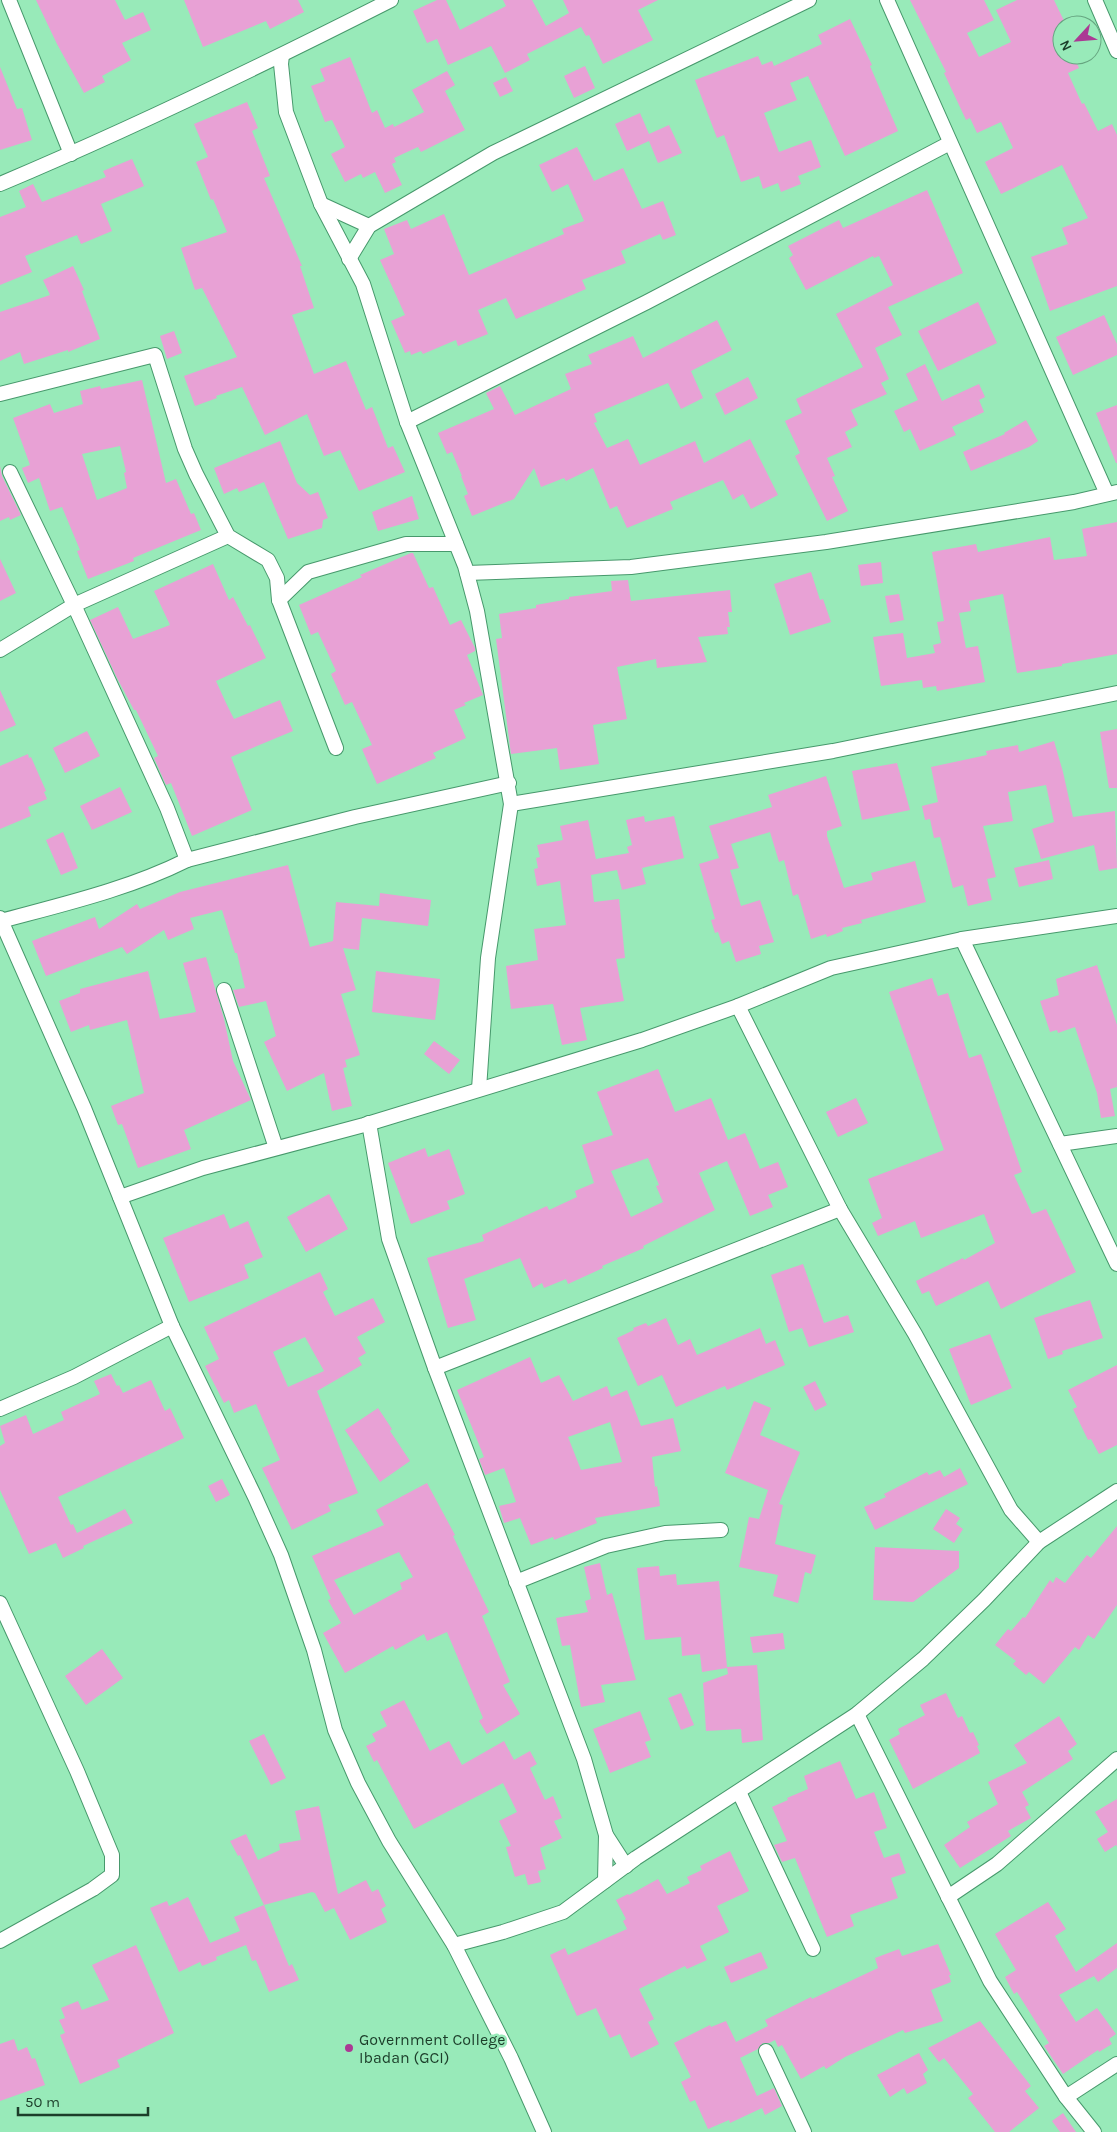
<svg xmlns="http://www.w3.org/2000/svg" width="1117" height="2132" font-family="Karla,sans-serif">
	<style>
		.building { fill: #e8a1d5; fill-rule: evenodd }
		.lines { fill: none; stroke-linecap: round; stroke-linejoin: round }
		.minor-casing { stroke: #47996c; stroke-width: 16 }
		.minor { stroke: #fff; stroke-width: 14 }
		.poi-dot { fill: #ab3994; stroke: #98eab9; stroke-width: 2 }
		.labels { text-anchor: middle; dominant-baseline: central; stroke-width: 5; stroke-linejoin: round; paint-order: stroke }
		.poi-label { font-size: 16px; fill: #1c3e2a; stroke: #98eab9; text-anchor: start }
	</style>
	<rect width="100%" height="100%" fill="#98eab9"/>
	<g class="building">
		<polygon points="36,0 115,0 125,20 143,12 151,30 122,43 131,60 102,76 105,82 84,93 57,44"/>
		<polygon points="184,0 298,0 304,12 270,29 266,21 203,47"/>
		<polygon points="437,0 446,0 460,30 506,6 503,0 532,0 546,26 569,13 563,0 658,0 638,10 653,40 603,64 589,35 586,36 581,27 527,54 530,60 505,73 491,46 448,65 437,39 427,43 413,11"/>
		<polygon points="910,0 984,0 994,20 967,33 979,57 1011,42 996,10 1017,0 1054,0 1066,25 1062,25 1062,55 1073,55 1079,68 1068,73 1082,104 1084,103 1098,131 1112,124 1117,135 1117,286 1050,311 1031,257 1068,244 1062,228 1088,218 1085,212 1062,165 1001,194 985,162 1013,148 1001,122 977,133 970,118 966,120 944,73 946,72"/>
		<polygon points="850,19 872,65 870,66 898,131 845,156 808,76 790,83 797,100 764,113 779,152 811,140 821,167 798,176 801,184 781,192 778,183 763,189 759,176 741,182 724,135 717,138 695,80 758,56 762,65 772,61 774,66 822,44 818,35"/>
		<polygon points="350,57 372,113 377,110 385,128 393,124 394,127 424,112 412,90 447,71 455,85 445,91 465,130 421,152 418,147 394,158 396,162 392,164 402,185 385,193 375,172 363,178 361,174 345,182 331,154 345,147 332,120 325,122 311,86 325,81 320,69"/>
		<polygon points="585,66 595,88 574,98 564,76"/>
		<polygon points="0,67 17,109 22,108 32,140 0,150"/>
		<polygon points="506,77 513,91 500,97 493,83"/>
		<polygon points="247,102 258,128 252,131 270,176 264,178 302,266 300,266 314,308 292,315 314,374 346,361 366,410 372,407 388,448 393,446 405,472 359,491 340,450 324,456 307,414 265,435 242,387 216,396 217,398 195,406 184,376 237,357 202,288 195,290 181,248 227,232 213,199 211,200 196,162 208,157 194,124"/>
		<polygon points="640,113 649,134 669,125 682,153 658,163 649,141 627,151 615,124"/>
		<polygon points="577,147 594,181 623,168 642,209 663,201 676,235 663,240 660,234 621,251 626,263 582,280 586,289 516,319 506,298 478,310 488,334 458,346 456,340 423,354 421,351 411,355 410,351 405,353 391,321 405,315 380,260 394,254 384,229 407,220 411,229 444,214 469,275 564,234 562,229 584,221 568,184 552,192 539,165"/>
		<polygon points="132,159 144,186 101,204 112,231 81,244 77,235 25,256 32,272 0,285 0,217 26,207 19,191 33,184 42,202 106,177 103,171"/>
		<polygon points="927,190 963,273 888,307 902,335 875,348 889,379 881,383 887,394 851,410 858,425 845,432 852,447 827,458 835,476 832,477 848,511 827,521 795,456 800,453 785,421 802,413 796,399 863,367 836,314 893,285 879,256 874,258 873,256 806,290 789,258 793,255 788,246 839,220 843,228"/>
		<polygon points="73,266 84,290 82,291 100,339 68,352 68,350 24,364 20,352 0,361 0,312 50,295 43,280"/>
		<polygon points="978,302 997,343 938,371 918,331"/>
		<polygon points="1104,315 1117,344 1117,355 1073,375 1056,337"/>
		<polygon points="717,320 732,350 691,371 703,398 681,409 668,383 594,414 597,422 594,423 607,448 628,439 640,465 695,441 704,463 750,439 778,495 751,509 743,494 733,500 723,480 670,502 673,509 627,528 617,506 610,509 593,468 566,481 564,478 541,487 534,468 514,499 472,516 464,496 468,494 461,476 462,476 452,452 447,454 438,433 494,409 486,393 500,386 515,415 571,389 565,374 592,364 588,355 633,336 643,358"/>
		<polygon points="174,331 182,353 167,359 160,336"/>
		<polygon points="925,364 942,401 979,384 985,397 979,400 984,412 952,427 956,435 920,451 910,429 904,432 894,411 918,400 906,374"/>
		<polygon points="748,377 758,398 725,415 715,394"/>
		<path d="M142,380L166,483L176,479L191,514L194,513L201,530L133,558L134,561L88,579L77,551L80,550L62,507L50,511L39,478L28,483L22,468L30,465L13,418L50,404L54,413L83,404L80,391L100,386L101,389ZM120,446L126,472L124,473L127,488L97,500L82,454Z"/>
		<polygon points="1117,405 1117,463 1116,463 1096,413"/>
		<polygon points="1026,420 1038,441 1029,447 971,471 963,452 1005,434 1004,433"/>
		<polygon points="280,441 297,483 310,495 318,492 328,518 323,520 322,528 288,539 264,482 239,492 237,488 224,494 214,468"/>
		<polygon points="0,466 2,476 21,515 10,520 9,517 0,521"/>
		<polygon points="412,496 419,519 378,531 372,512"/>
		<polygon points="1117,522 1117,654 1062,664 1062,666 1017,673 1003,594 969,601 971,611 959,613 966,648 978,646 985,682 937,691 936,686 923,688 922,680 881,686 873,637 903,633 907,658 935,653 933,645 941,643 937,622 944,621 932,552 976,544 978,552 1050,537 1054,560 1087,556 1082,529"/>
		<polygon points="411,553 413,553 429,588 433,587 450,625 461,620 475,648 475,651 467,655 483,695 464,703 466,705 454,710 466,738 433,753 436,758 377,784 362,749 372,745 352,702 345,705 331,674 336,671 318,632 311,635 299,605 362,577 360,575"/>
		<polygon points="0,559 16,593 0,601"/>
		<polygon points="881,562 883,583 861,586 858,565"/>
		<polygon points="213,564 229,600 233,597 248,626 250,625 266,658 216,681 226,703 234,719 280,700 293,731 231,757 252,810 192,836 171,783 166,785 154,758 158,756 136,710 134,710 117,678 90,620 118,607 133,639 170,625 154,591"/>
		<polygon points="811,572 820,600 823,599 831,622 790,635 774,584"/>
		<polygon points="628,580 631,601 730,590 732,612 728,612 730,627 727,627 728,634 698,637 707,662 657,668 656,659 617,667 627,719 593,725 599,764 560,770 557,748 511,754 496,639 502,638 499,614 536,608 536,605 569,599 569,597 612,591 611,581"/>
		<polygon points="899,594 904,620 890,623 885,596"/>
		<polygon points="0,690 16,725 0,732"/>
		<polygon points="1117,729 1117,788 1109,788 1100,732"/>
		<polygon points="87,731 100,756 65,773 53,748"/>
		<polygon points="1054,741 1063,772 1073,817 1115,811 1117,868 1099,871 1094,845 1041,859 1032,829 1054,822 1046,785 1008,792 1013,821 983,826 996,877 987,879 992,900 968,906 963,885 953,888 940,837 934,838 930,819 925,820 922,806 938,802 931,767 987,755 986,751 1018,745 1019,752"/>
		<polygon points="28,754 29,758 31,757 46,791 44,792 47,799 28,807 31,816 0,829 0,766"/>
		<polygon points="897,763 910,810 862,820 852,771"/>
		<polygon points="826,776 842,826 827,831 827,836 844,888 873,880 871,873 915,861 926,902 861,920 862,923 842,928 843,931 827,937 826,934 811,939 798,894 793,896 784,860 779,862 770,832 731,844 739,868 730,870 741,906 760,900 774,942 759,946 761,954 736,962 729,941 722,944 718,932 715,933 711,920 715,919 699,864 719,858 709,826 772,807 768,795"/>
		<polygon points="120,787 132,812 92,830 80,806"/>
		<polygon points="644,816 645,822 674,816 684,858 642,868 646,884 622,890 617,870 591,875 594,902 619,899 625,958 616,959 624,1001 580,1008 587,1040 562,1045 553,1004 511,1009 506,966 538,960 534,929 566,925 560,881 537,886 534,869 538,868 536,858 540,857 537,845 563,840 560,826 588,820 596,859 629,853 627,847 632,845 626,820"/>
		<polygon points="63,832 78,868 61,875 46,840"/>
		<polygon points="1049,860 1053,879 1019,887 1014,868"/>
		<polygon points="288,865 310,947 333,941 336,902 379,906 380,893 431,900 428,926 362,918 359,950 343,948 356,990 341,994 360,1055 345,1060 347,1067 343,1068 352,1106 332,1111 324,1073 287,1091 264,1042 276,1036 266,1001 239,1007 233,990 245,988 237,953 235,953 222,910 190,918 194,929 168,940 164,930 127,954 122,947 46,976 32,941 95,917 99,929 137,904 140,909 180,892"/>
		<polygon points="206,957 224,1019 233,1061 251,1100 184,1130 191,1149 138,1168 122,1124 118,1125 111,1106 144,1093 127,1020 90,1030 89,1025 71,1032 59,1001 80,993 80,989 148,971 160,1019 196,1012 183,963"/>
		<polygon points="1097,965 1117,1025 1117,1087 1110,1089 1115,1116 1101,1118 1097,1093 1075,1027 1058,1033 1057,1030 1050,1032 1040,1001 1059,995 1056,979"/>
		<polygon points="376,971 440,979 435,1020 372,1012"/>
		<polygon points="932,978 938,996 948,993 969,1058 981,1054 1022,1172 1014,1175 1032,1214 1046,1209 1076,1272 1001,1309 988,1281 936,1306 929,1291 922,1294 916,1281 963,1258 964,1260 995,1243 984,1214 921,1238 915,1221 878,1236 872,1223 882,1218 868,1179 944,1150 889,992"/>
		<polygon points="434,1041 460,1060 449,1074 424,1054"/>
		<path d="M658,1069L675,1112L711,1098L728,1140L745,1133L760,1169L778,1162L788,1187L768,1195L773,1207L750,1216L727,1161L699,1173L715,1210L643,1246L644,1248L602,1266L603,1268L568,1284L566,1279L544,1288L542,1283L533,1288L520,1258L464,1279L476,1320L448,1328L427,1258L484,1241L482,1235L547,1206L549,1210L577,1197L575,1191L594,1183L582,1145L613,1135L597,1092ZM648,1158L659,1185L656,1186L663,1202L631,1217L611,1171Z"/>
		<polygon points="856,1098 868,1123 838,1137 826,1112"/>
		<polygon points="425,1148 428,1157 449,1149 465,1194 447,1201 450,1209 411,1224 388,1163"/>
		<polygon points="329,1194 348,1229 306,1252 287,1217"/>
		<polygon points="224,1214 230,1229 248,1221 263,1257 244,1265 249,1278 189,1302 163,1238"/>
		<polygon points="803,1264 824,1323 848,1315 854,1332 809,1347 802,1328 789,1332 771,1275"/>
		<path d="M320,1272L328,1289L323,1292L335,1316L373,1298L385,1322L357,1337L366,1353L358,1358L362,1365L317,1391L358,1493L328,1505L331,1511L292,1530L262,1468L280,1460L256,1404L234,1413L229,1400L224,1403L205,1366L219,1359L204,1327ZM305,1337L324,1371L288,1387L273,1352Z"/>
		<polygon points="1090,1300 1103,1338 1062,1351 1063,1354 1048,1359 1034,1318"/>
		<polygon points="666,1318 678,1345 690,1339 697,1355 760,1328 766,1344 775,1340 785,1365 727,1390 725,1386 676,1407 662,1375 638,1386 617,1338 634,1330 633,1328 646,1323 648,1326"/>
		<polygon points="990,1334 1012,1388 971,1405 949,1349"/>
		<path d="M530,1357L541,1383L559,1375L573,1401L607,1386L611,1397L627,1390L641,1426L673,1418L681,1451L652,1457L655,1487L657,1486L660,1506L595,1518L597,1523L554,1540L553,1537L531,1545L520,1518L504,1523L499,1506L516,1502L504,1468L485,1475L479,1459L484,1457L457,1390ZM610,1422L622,1462L581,1470L568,1437Z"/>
		<polygon points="1117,1365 1117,1445 1099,1454 1091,1439 1088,1440 1073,1409 1077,1407 1068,1390"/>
		<polygon points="111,1374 117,1386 119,1385 123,1393 151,1380 165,1411 170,1408 184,1438 58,1497 71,1525 73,1524 77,1533 125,1509 133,1523 83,1546 84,1548 63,1558 56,1543 29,1554 0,1490 0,1446 5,1443 0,1426 26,1415 33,1434 64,1420 61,1412 100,1394 94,1381"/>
		<polygon points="815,1381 827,1405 815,1411 803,1387"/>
		<polygon points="754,1401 771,1408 760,1435 800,1452 779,1504 783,1505 775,1544 816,1555 811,1574 805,1572 798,1603 773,1596 778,1575 739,1567 749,1517 759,1519 768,1490 725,1473"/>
		<polygon points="378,1408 392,1429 390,1431 410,1461 380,1482 345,1430"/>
		<polygon points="960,1468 968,1484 875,1530 864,1507 886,1497 884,1494 927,1472 929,1475 940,1470 944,1477"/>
		<polygon points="222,1479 230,1495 216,1502 208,1486"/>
		<path d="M427,1483L455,1535L453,1536L489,1612L482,1616L510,1682L503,1685L520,1714L487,1734L479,1721L483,1718L447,1632L427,1641L424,1634L395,1650L393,1646L345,1673L323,1633L341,1623L328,1600L331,1599L312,1556L384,1525L376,1510ZM399,1552L413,1577L400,1583L402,1589L354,1615L334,1580Z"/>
		<polygon points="946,1509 960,1518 956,1524 963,1529 954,1543 933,1529"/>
		<polygon points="1117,1526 1117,1605 1094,1639 1088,1635 1079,1650 1075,1647 1044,1684 1029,1672 1026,1675 1013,1664 1016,1661 995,1645 1008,1629 1011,1631 1023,1617 1025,1618 1050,1580 1053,1583 1056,1577 1065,1583 1087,1555 1091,1558"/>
		<polygon points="875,1547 959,1551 959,1568 913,1602 873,1600"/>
		<polygon points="600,1563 607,1595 612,1593 636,1680 601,1685 605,1702 581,1707 570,1645 562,1646 556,1618 588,1612 585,1601 591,1599 584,1567"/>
		<polygon points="659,1566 660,1576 676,1574 677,1585 719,1581 727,1667 757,1665 763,1740 742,1743 741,1729 706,1731 703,1683 728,1674 727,1668 702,1672 700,1654 682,1656 681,1637 645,1640 637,1568"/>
		<polygon points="783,1633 785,1649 753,1653 750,1637"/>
		<polygon points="102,1649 123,1678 86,1705 65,1676"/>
		<polygon points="681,1693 694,1725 681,1730 668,1698"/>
		<polygon points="946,1693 958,1718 962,1716 970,1733 973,1732 979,1745 977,1746 980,1753 913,1789 889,1740 900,1734 898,1729 925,1715 920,1705"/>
		<polygon points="404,1700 430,1751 449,1741 462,1765 504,1741 514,1760 530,1751 537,1764 530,1768 545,1800 553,1796 562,1818 554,1821 562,1838 540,1848 546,1869 538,1871 541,1882 528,1885 525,1874 515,1877 506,1847 511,1846 499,1821 517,1812 503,1783 414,1829 377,1760 374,1762 366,1746 376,1741 372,1734 387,1726 380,1712"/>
		<polygon points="640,1711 651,1740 645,1742 651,1757 610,1773 593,1729"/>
		<polygon points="1059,1716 1077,1744 1068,1751 1073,1759 1022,1792 1029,1805 1025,1807 1031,1818 1008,1831 1011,1836 960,1868 944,1845 970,1827 967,1822 998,1804 988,1782 1027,1763 1014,1745"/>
		<polygon points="264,1734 286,1778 271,1785 249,1741"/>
		<polygon points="840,1761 856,1799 874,1792 887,1828 874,1832 884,1858 899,1853 906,1873 891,1878 898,1898 850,1915 854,1926 827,1937 795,1858 782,1862 774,1845 787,1841 772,1807 788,1800 787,1798 808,1789 804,1776"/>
		<polygon points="1117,1799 1117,1847 1116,1845 1105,1852 1097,1839 1108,1832 1095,1812"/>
		<polygon points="319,1806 338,1894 366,1880 372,1892 378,1889 386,1906 381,1909 387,1922 350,1940 334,1908 325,1912 315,1893 312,1892 264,1905 289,1966 292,1964 299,1980 269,1992 256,1960 252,1961 246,1945 216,1957 217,1960 202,1966 200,1962 179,1972 150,1908 167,1901 169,1906 188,1897 210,1943 240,1931 234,1917 264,1905 240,1855 238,1856 230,1841 246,1834 258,1860 280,1850 279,1844 301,1840 295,1811"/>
		<polygon points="730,1851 749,1891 717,1906 729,1932 700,1946 707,1960 687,1969 685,1966 639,1989 654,2019 648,2022 659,2044 631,2058 620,2034 610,2038 596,2008 577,2016 550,1955 565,1948 568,1955 627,1929 623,1921 626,1919 616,1900 628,1894 629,1895 658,1879 667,1894 690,1883 687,1877 702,1870 700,1866"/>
		<polygon points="1048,1902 1066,1929 1055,1936 1076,1972 1117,1943 1117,1968 1098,1982 1094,1976 1059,1995 1076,2022 1097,2008 1116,2034 1109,2039 1112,2044 1099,2052 1098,2050 1063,2074 1044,2046 1049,2043 1017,1992 1014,1994 1005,1977 1016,1970 995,1934"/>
		<polygon points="938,1944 951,1975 949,1975 951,1982 931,1990 943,2021 905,2033 903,2030 845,2057 826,2069 824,2066 801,2079 782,2045 778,2047 775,2040 769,2043 763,2043 758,2049 740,2058 757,2096 774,2088 782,2106 765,2115 762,2108 730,2123 729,2120 708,2129 695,2100 690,2102 681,2082 691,2077 674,2043 710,2025 711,2027 726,2021 736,2042 768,2026 765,2020 811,1997 812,1999 878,1968 875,1958 899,1949 902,1956"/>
		<polygon points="136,1945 174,2033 117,2060 120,2067 80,2084 60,2035 65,2033 59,2020 65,2018 61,2008 78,2001 82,2010 109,2000 92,1965"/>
		<polygon points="761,1952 768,1968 731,1983 724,1967"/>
		<polygon points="980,2021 1031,2086 1025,2091 1039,2108 1009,2132 995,2132 968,2098 973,2094 944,2058 939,2062 928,2048"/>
		<polygon points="14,2039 18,2051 27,2047 32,2059 35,2058 45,2085 0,2101 0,2044"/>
		<polygon points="919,2053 928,2070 923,2074 927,2083 907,2094 904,2088 890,2097 877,2075"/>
		<polygon points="1063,2113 1076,2132 1060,2132 1052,2121"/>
	</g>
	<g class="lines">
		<defs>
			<g id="minor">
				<polyline points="9,0 71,154"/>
				<polyline points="887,0 1107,494"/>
				<polyline points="1095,0 1117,51"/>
				<polyline points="282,55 281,64 286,112 321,204 363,284 407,422 465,566 477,611 511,804 488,958 479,1089"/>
				<path d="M0,184C133,128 263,65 391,0"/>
				<polyline points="321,204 369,226"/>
				<polyline points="349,259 369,226 493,153 809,0"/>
				<polyline points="0,394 155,355 185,449 196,474 228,536 268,560 277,578 279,600 336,748"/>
				<polyline points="407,422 647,302 950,143"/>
				<polyline points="467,573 631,567 826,542 1074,502 1117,492"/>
				<polyline points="279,600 308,572 406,544 456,544"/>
				<polyline points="0,650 74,605 228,536"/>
				<polyline points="511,804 833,751 1117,693"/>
				<polyline points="187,860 355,817 509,783"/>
				<polyline points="0,918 84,1108 172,1326 255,1497 281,1555 314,1650 335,1730 358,1783 389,1841 454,1945 511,2058 544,2132"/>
				<path d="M1,921C64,904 129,889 187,860L167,808L74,605L10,472"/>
				<polyline points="962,939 1117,1264"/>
				<polyline points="224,990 276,1148"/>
				<polyline points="738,1006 840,1209 915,1334 1011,1510 1039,1542"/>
				<polyline points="369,1123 389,1239 435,1368 584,1759 606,1835 626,1866"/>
				<polyline points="1060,1144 1117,1136"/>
				<polyline points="120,1197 203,1168 364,1125 642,1040 738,1006 831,968 962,939 1117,916"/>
				<polyline points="435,1368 840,1209"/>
				<polyline points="0,1409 74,1377 172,1326"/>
				<polyline points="516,1582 606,1546 665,1533 721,1530"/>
				<polyline points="0,1603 77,1771 112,1855 112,1875 93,1889 0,1941"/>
				<polyline points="857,1714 990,1981 1066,2097 1094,2132"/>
				<polyline points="739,1792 813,1949"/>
				<polyline points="605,1881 606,1835"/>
				<polyline points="948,1897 997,1864 1117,1759"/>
				<polyline points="454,1945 503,1932 563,1912 636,1858 857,1714 923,1659 984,1600 1039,1542 1117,1491"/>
				<polyline points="766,2051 804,2132"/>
				<polyline points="1066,2097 1117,2064"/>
			</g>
		</defs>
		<use href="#minor" class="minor-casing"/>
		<use href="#minor" class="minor"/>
	</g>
	<circle class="poi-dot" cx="349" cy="2048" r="5"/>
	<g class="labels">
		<g class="poi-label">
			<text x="359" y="2039">Government College<tspan x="359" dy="18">Ibadan (GCI)</tspan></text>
		</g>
	</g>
	<g transform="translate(1077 40) rotate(244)"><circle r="24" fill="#98eab9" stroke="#66a580"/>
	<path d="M0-4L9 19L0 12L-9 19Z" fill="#ab3994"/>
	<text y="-8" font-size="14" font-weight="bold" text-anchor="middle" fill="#1c3e2a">N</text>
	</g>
	<path d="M18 2107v8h130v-8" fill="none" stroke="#1c3e2a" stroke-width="2.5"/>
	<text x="25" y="2107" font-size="15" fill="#1c3e2a" stroke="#98eab9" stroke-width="4" paint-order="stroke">50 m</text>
</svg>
